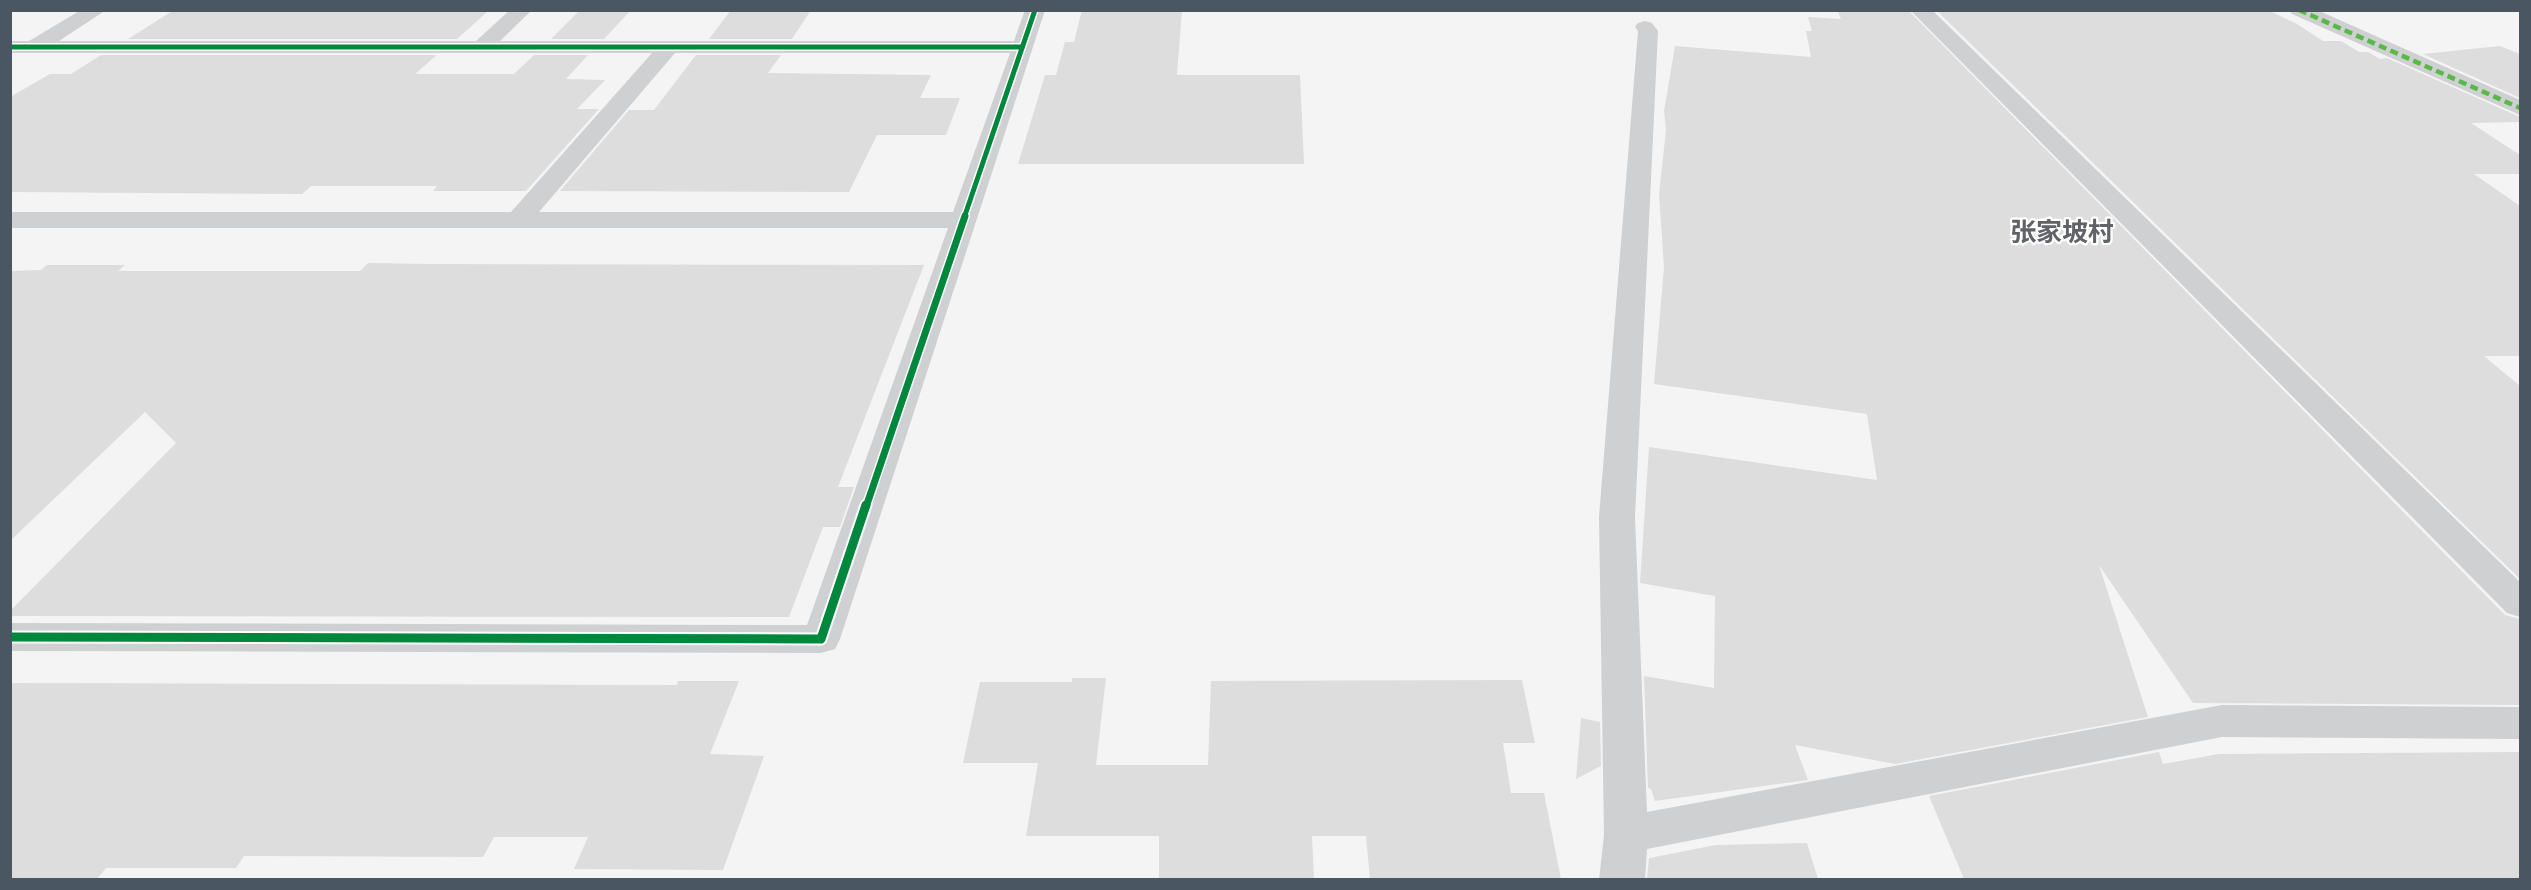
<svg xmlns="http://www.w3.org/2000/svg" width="2531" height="890" font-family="'Sofia Sans Condensed','Noto Sans SC',sans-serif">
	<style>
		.building { fill: #ddddde }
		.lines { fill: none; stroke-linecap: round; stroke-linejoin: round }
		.minor { fill: #ced0d2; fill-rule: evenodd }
		.quiet { stroke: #58b947; stroke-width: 4.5; stroke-dasharray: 8 4.5; stroke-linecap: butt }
		.cycleway-far2-casing { stroke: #fff; stroke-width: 8 }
		.cycleway-far1-casing { stroke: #fff; stroke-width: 10 }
		.cycleway-casing { stroke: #fff; stroke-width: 13 }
		.cycleway-far2 { stroke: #00873e; stroke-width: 5 }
		.cycleway-far1 { stroke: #00873e; stroke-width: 7 }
		.cycleway { stroke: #00873e; stroke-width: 9 }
		.labels { text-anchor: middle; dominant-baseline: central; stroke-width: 4.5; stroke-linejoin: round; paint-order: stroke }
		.quarter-label { font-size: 26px; font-weight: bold; fill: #5f6368; stroke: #fff }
	</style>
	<rect width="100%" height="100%" fill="#f4f4f4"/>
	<g class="building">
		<polygon points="174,10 322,10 320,12 487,12 457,39 128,39"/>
		<polygon points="580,10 631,10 604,39 551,39"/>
		<polygon points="731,10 811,10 792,39 709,39"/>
		<polygon points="1082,10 1182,10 1177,75 1300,75 1304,164 1018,164 1045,75 1056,75 1065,42 1074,42"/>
		<polygon points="1837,10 1908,10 2505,615 2520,619 2520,705 2193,703 2099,565 2148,717 1895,764 1795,745 1808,780 1655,801 1651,789 1648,788 1644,676 1714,688 1715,596 1640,583 1649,447 1877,480 1867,414 1654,384 1664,267 1659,194 1666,130 1664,111 1675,46 1811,57 1806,31 1812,31 1808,17 1841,19"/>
		<polygon points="1936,10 2268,10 2297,24 2323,41 2341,41 2359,52 2368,52 2380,59 2387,58 2520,117 2520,122 2471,123 2520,155 2520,174 2474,174 2520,206 2520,356 2484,356 2520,386 2520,579"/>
		<polygon points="2500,46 2520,54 2520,98 2423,54"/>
		<polygon points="101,55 437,55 415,74 514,74 534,55 588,55 566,79 605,80 577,109 599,109 526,191 433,191 437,186 311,186 302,194 10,192 10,97 50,74 71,74"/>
		<polygon points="696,55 781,55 768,73 931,75 920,98 960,98 946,135 877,135 849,192 560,191 629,110 654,110"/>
		<polygon points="368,263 433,264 924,265 838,487 854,487 840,527 823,527 789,617 10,616 10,611 176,443 145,412 10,541 10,271 41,270 47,265 125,265 118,271 360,271"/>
		<polygon points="1072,678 1106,678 1096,765 1208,765 1211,681 1522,680 1535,743 1503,743 1511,793 1544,793 1561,879 1370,879 1366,836 1312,836 1314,879 1159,879 1159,836 1026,836 1038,763 963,763 980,682 1072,682"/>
		<polygon points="678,681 739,681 710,754 764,756 723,870 574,869 588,837 494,837 483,857 244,856 236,868 106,868 97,879 10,879 10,683 677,685"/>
		<polygon points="1581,718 1600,722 1601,766 1576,779"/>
		<polygon points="2159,752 2163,764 2219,754 2520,752 2520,879 1964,879 1929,796"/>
		<polygon points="1807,843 1818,879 1647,879 1649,858 1716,845"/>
	</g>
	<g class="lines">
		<g class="minor">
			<path d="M81,10H106L59,41H476L510,10H532L500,41H1014L1025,10H1045L840,639L835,649L821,653L10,651V623L807,625L948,228H10V212H511L652,53H10V41H29ZM675,53H1010L953,212H539Z"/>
			<polygon points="1910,10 1932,10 2520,582 2520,617 2507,613"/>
			<polygon points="2289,10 2317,10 2520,100 2520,115 2292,14"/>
			<polygon points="1645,21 1652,23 1658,31 1635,517 1647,812 2222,705 2520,707 2520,739 2222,737 1647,849 1645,880 1599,880 1604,835 1599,517 1638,31 1635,27 1638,23"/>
		</g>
		<polyline class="quiet" points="2299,10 2520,108"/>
		<defs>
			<g id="cycleway-far2">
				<polyline points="10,47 1022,47"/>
				<polyline points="964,218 1035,10"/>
			</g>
			<polyline id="cycleway-far1" points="866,507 965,216"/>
			<polyline id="cycleway" points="10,637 821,639 866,505"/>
		</defs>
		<use href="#cycleway-far2" class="cycleway-far2-casing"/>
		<use href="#cycleway-far1" class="cycleway-far1-casing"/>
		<use href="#cycleway" class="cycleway-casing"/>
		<use href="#cycleway-far2" class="cycleway-far2"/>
		<use href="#cycleway-far1" class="cycleway-far1"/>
		<use href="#cycleway" class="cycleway"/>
	</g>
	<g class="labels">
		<g class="quarter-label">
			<text x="2062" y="233">张家坡村</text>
		</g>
	</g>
	<rect width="2531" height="890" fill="none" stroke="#4a5661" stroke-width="24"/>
</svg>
